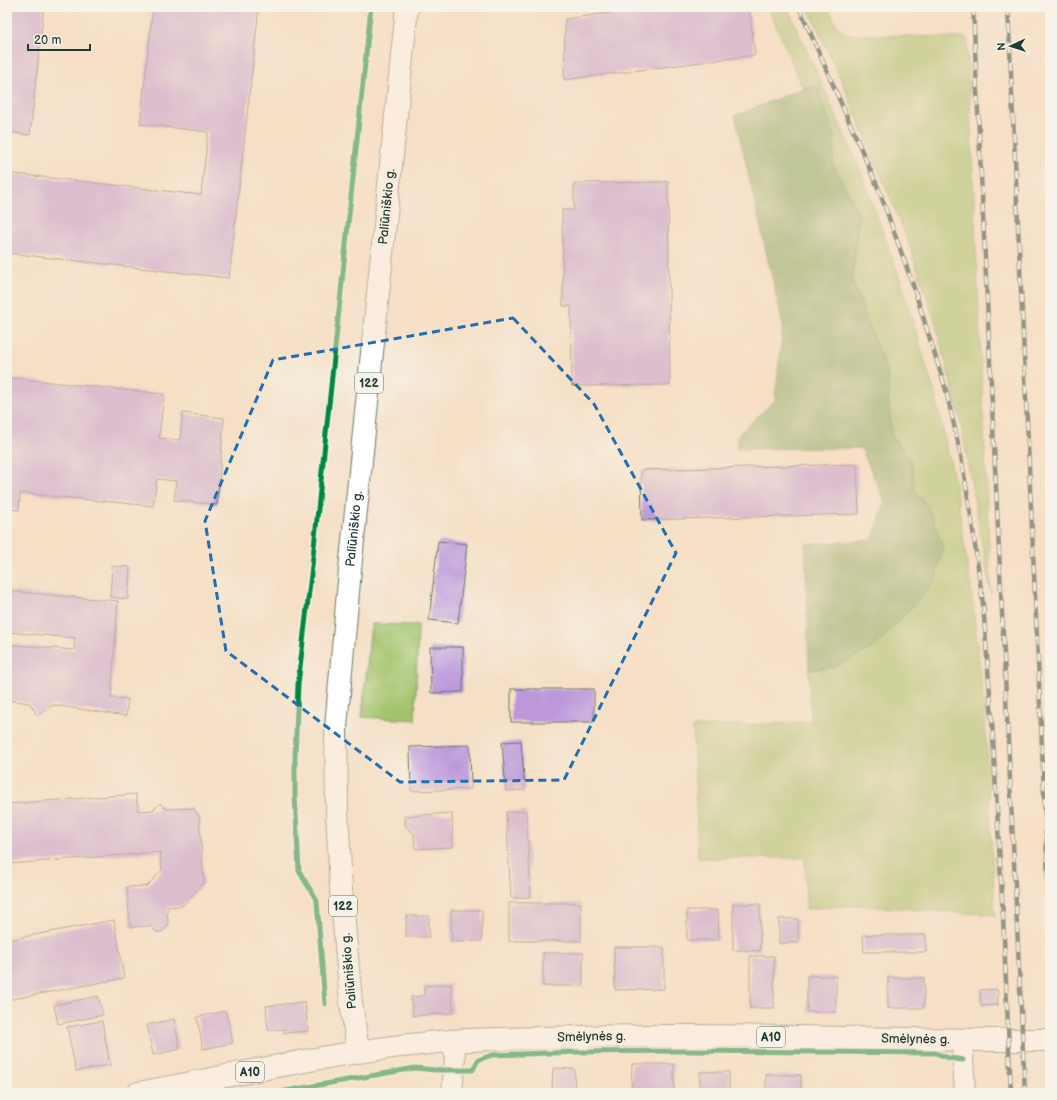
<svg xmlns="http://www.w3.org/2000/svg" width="1057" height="1100" font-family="'Balsamiq Sans',sans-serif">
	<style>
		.green { fill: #a2c36b; stroke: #608050 }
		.forest { fill: #81a95f; stroke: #50734a }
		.building { fill: #bc98db }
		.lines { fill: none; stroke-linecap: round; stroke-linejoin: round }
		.street-casing { stroke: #6a7667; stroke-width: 22 }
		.primary-casing { stroke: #6a7667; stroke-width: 24 }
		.highway-casing { stroke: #6a7667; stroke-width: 24 }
		.street { stroke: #fff; stroke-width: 20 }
		.primary { stroke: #fff; stroke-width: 22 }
		.highway { stroke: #fff; stroke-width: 22 }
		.rail-casing { stroke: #1f3d34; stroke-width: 4.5 }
		.rail { stroke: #f7f3e8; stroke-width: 3; stroke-dasharray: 9; stroke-linecap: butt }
		.cycleway-casing { stroke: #f7f3e8; stroke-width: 8 }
		.cycleway { stroke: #00873e; stroke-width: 5 }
		.marked { fill: none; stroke: #1f6fb2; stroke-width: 3; stroke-dasharray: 8 5; stroke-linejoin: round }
		.labels { text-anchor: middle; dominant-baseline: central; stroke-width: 4; stroke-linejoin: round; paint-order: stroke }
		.shield { fill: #f7f3e8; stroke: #60746a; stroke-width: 1 }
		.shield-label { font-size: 12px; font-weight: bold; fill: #1f3d34 }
		.street-label { font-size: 13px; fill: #1f3d34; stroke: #f7f3e8 }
	</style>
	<rect width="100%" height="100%" fill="#f7f3e8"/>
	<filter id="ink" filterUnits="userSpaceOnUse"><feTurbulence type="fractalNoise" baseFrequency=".025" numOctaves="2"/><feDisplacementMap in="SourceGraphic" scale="8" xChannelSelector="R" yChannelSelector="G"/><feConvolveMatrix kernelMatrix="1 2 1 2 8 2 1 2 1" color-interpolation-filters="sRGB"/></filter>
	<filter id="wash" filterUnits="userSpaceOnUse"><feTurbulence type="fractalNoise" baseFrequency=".012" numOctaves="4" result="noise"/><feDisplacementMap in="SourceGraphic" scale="16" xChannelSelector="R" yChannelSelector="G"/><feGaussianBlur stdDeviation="0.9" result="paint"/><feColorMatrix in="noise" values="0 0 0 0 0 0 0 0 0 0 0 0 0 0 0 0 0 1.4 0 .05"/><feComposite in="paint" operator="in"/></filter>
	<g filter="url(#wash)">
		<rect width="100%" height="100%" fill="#f5dfc5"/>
		<g class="green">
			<polygon points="768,7 787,7 859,167 899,276 934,391 955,483 972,597 985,718 995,915 855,905 806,909 805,858 698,858 693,727 811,722 809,670 834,667 928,507 914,489 912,463 891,435 887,374 852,280 859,214 833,165 835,136 821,100 818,87 803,88"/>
			<polygon points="808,7 828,7 836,24 845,34 967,38 991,594 960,418 935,321 906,236 846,91"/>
			<polygon points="371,624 418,625 415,720 362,717"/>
		</g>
		<polygon class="forest" points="818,87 821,100 835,136 833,165 859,214 852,280 887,374 891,435 912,463 914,489 928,507 943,547 935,581 875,647 834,667 809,670 805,544 872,540 885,502 861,448 736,449 739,434 775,400 783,325 735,116 803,88"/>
		<g id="blocks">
			<g class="building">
				<polygon points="7,7 44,7 30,135 7,132"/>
				<polygon points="153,7 259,7 229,278 7,253 7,173 201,195 208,132 140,124"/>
				<polygon points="654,7 749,7 755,55 564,80 565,19"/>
				<polygon points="668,182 670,385 572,386 571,306 563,306 562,210 574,210 574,183"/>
				<polygon points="11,378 164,394 159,438 180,440 183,413 224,418 217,505 174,500 176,481 157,479 153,506 20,493 19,510 7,509 7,414"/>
				<polygon points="857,464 859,514 642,520 641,470"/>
				<polygon points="438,541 467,544 458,623 429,620"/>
				<polygon points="112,566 130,567 128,599 110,597"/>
				<polygon points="7,591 118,601 111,698 128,699 126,716 53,705 37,715 30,703 7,700 7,644 74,650 75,638 7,632"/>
				<polygon points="430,647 463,647 463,692 431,693"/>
				<rect x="511" y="689" width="83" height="33"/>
				<polygon points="521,741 525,790 506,791 502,742"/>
				<polygon points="470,745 471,789 411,791 410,747"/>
				<polygon points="136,794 138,811 153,810 160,803 166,809 192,808 199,816 204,883 182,906 167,907 168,926 161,932 156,932 150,926 130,927 127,887 147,886 162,870 160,852 8,864 7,804"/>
				<polygon points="526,811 531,897 511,898 506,812"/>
				<polygon points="452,813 453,847 415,849 414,833 405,826 405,816"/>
				<rect x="509" y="903" width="72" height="38"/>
				<polygon points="733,904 760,904 760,951 733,950"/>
				<polygon points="451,910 482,910 482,941 451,942"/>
				<polygon points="687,910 718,910 719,940 687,940"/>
				<rect x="406" y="916" width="23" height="21"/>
				<rect x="779" y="919" width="19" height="24"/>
				<polygon points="114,920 124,978 7,1000 7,940"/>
				<polygon points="863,935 926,935 926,952 864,952"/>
				<polygon points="614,947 664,947 664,989 615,990"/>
				<rect x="543" y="953" width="40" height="33"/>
				<rect x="750" y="956" width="24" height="52"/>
				<rect x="807" y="976" width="29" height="36"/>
				<rect x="888" y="978" width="36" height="30"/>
				<polygon points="451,984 453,1013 413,1016 411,997 424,996 424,986"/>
				<polygon points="997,989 998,1005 981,1006 980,990"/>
				<polygon points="98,996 103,1015 58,1024 54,1005"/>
				<polygon points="305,1002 308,1031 284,1033 284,1029 268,1030 266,1006"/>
				<polygon points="226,1011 233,1043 203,1049 197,1017"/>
				<polygon points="174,1019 180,1049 153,1055 147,1025"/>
				<polygon points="102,1021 110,1065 76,1071 67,1027"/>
				<polygon points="632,1064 674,1064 674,1093 631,1093"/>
				<polygon points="553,1068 575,1069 574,1093 552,1093"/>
				<rect x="700" y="1072" width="29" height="21"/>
				<rect x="766" y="1075" width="35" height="18"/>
			</g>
		</g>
	</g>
	<g filter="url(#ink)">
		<use href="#blocks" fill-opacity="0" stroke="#6a7667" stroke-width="1"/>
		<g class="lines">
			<defs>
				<g id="street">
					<polyline points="962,1040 965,1093"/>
					<polyline points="452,1093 455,1057 454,1041"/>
				</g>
				<g id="primary">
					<path id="s1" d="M358,1051L351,1002L341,889L337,810L336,727L350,570L407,7"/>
				</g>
				<g id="highway">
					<path id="s2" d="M138,1093C242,1074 346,1049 451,1041C480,1039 510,1039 539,1038C709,1032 880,1041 1050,1040"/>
				</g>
			</defs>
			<use href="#street" class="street-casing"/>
			<use href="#primary" class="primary-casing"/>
			<use href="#highway" class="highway-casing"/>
			<use href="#street" class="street"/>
			<use href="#primary" class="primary"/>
			<use href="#highway" class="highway"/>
			<defs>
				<g id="rail">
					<polyline points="799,7 879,190 913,285 946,390 961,456 971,516 983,604 992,720 1003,916 1011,1093"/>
					<polyline points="973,7 1025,1093"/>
					<polyline points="1008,7 1050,922"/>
				</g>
			</defs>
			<use href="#rail" class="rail-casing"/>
			<use href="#rail" class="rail"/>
			<defs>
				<g id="cycleway">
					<polyline points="325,1004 317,901 299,871 295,796 295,757 298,684 312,566 371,7"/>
					<polyline points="274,1093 415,1068 435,1070 473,1070 478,1060 492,1055 580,1052 687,1051 935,1053 949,1058 963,1060"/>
				</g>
			</defs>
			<use href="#cycleway" class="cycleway-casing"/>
			<use href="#cycleway" class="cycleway"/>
		</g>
	</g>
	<path d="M0 0H1057V1100H0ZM513,318L594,404L676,553L564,780L400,782L226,651L205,521L273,360Z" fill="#f5dfc5" fill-opacity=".55" fill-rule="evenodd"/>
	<path class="marked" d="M513,318L594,404L676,553L564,780L400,782L226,651L205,521L273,360Z"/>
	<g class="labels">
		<g class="shield">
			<rect x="355" y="373" width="28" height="20" rx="3"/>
			<rect x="329" y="896" width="28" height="20" rx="3"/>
			<rect x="757" y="1027" width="28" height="20" rx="3"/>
			<rect x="236" y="1062" width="28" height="20" rx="3"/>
		</g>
		<g class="shield-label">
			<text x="369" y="383">122</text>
			<text x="343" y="906">122</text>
			<text x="771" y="1037">A10</text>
			<text x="250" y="1072">A10</text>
		</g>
		<g class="street-label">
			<text stroke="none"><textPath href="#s1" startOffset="848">Paliūniškio g.</textPath></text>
			<text stroke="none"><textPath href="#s1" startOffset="524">Paliūniškio g.</textPath></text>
			<text transform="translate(349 971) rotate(-95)">Paliūniškio g.</text>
			<text stroke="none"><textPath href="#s2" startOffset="458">Smėlynės g.</textPath></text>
			<text stroke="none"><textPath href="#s2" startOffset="782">Smėlynės g.</textPath></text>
		</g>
	</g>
	<rect width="1057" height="1100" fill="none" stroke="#f7f3e8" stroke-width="24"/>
	<g transform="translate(1011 46) rotate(267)" stroke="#f7f3e8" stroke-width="3" paint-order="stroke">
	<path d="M0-3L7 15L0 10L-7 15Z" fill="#1f3d34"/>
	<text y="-6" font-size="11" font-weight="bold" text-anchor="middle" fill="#1f3d34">N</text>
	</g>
	<path d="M28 44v6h62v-6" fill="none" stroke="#1f3d34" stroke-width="2"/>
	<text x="34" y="44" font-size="12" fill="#1f3d34" stroke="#f7f3e8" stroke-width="3" paint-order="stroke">20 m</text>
</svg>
